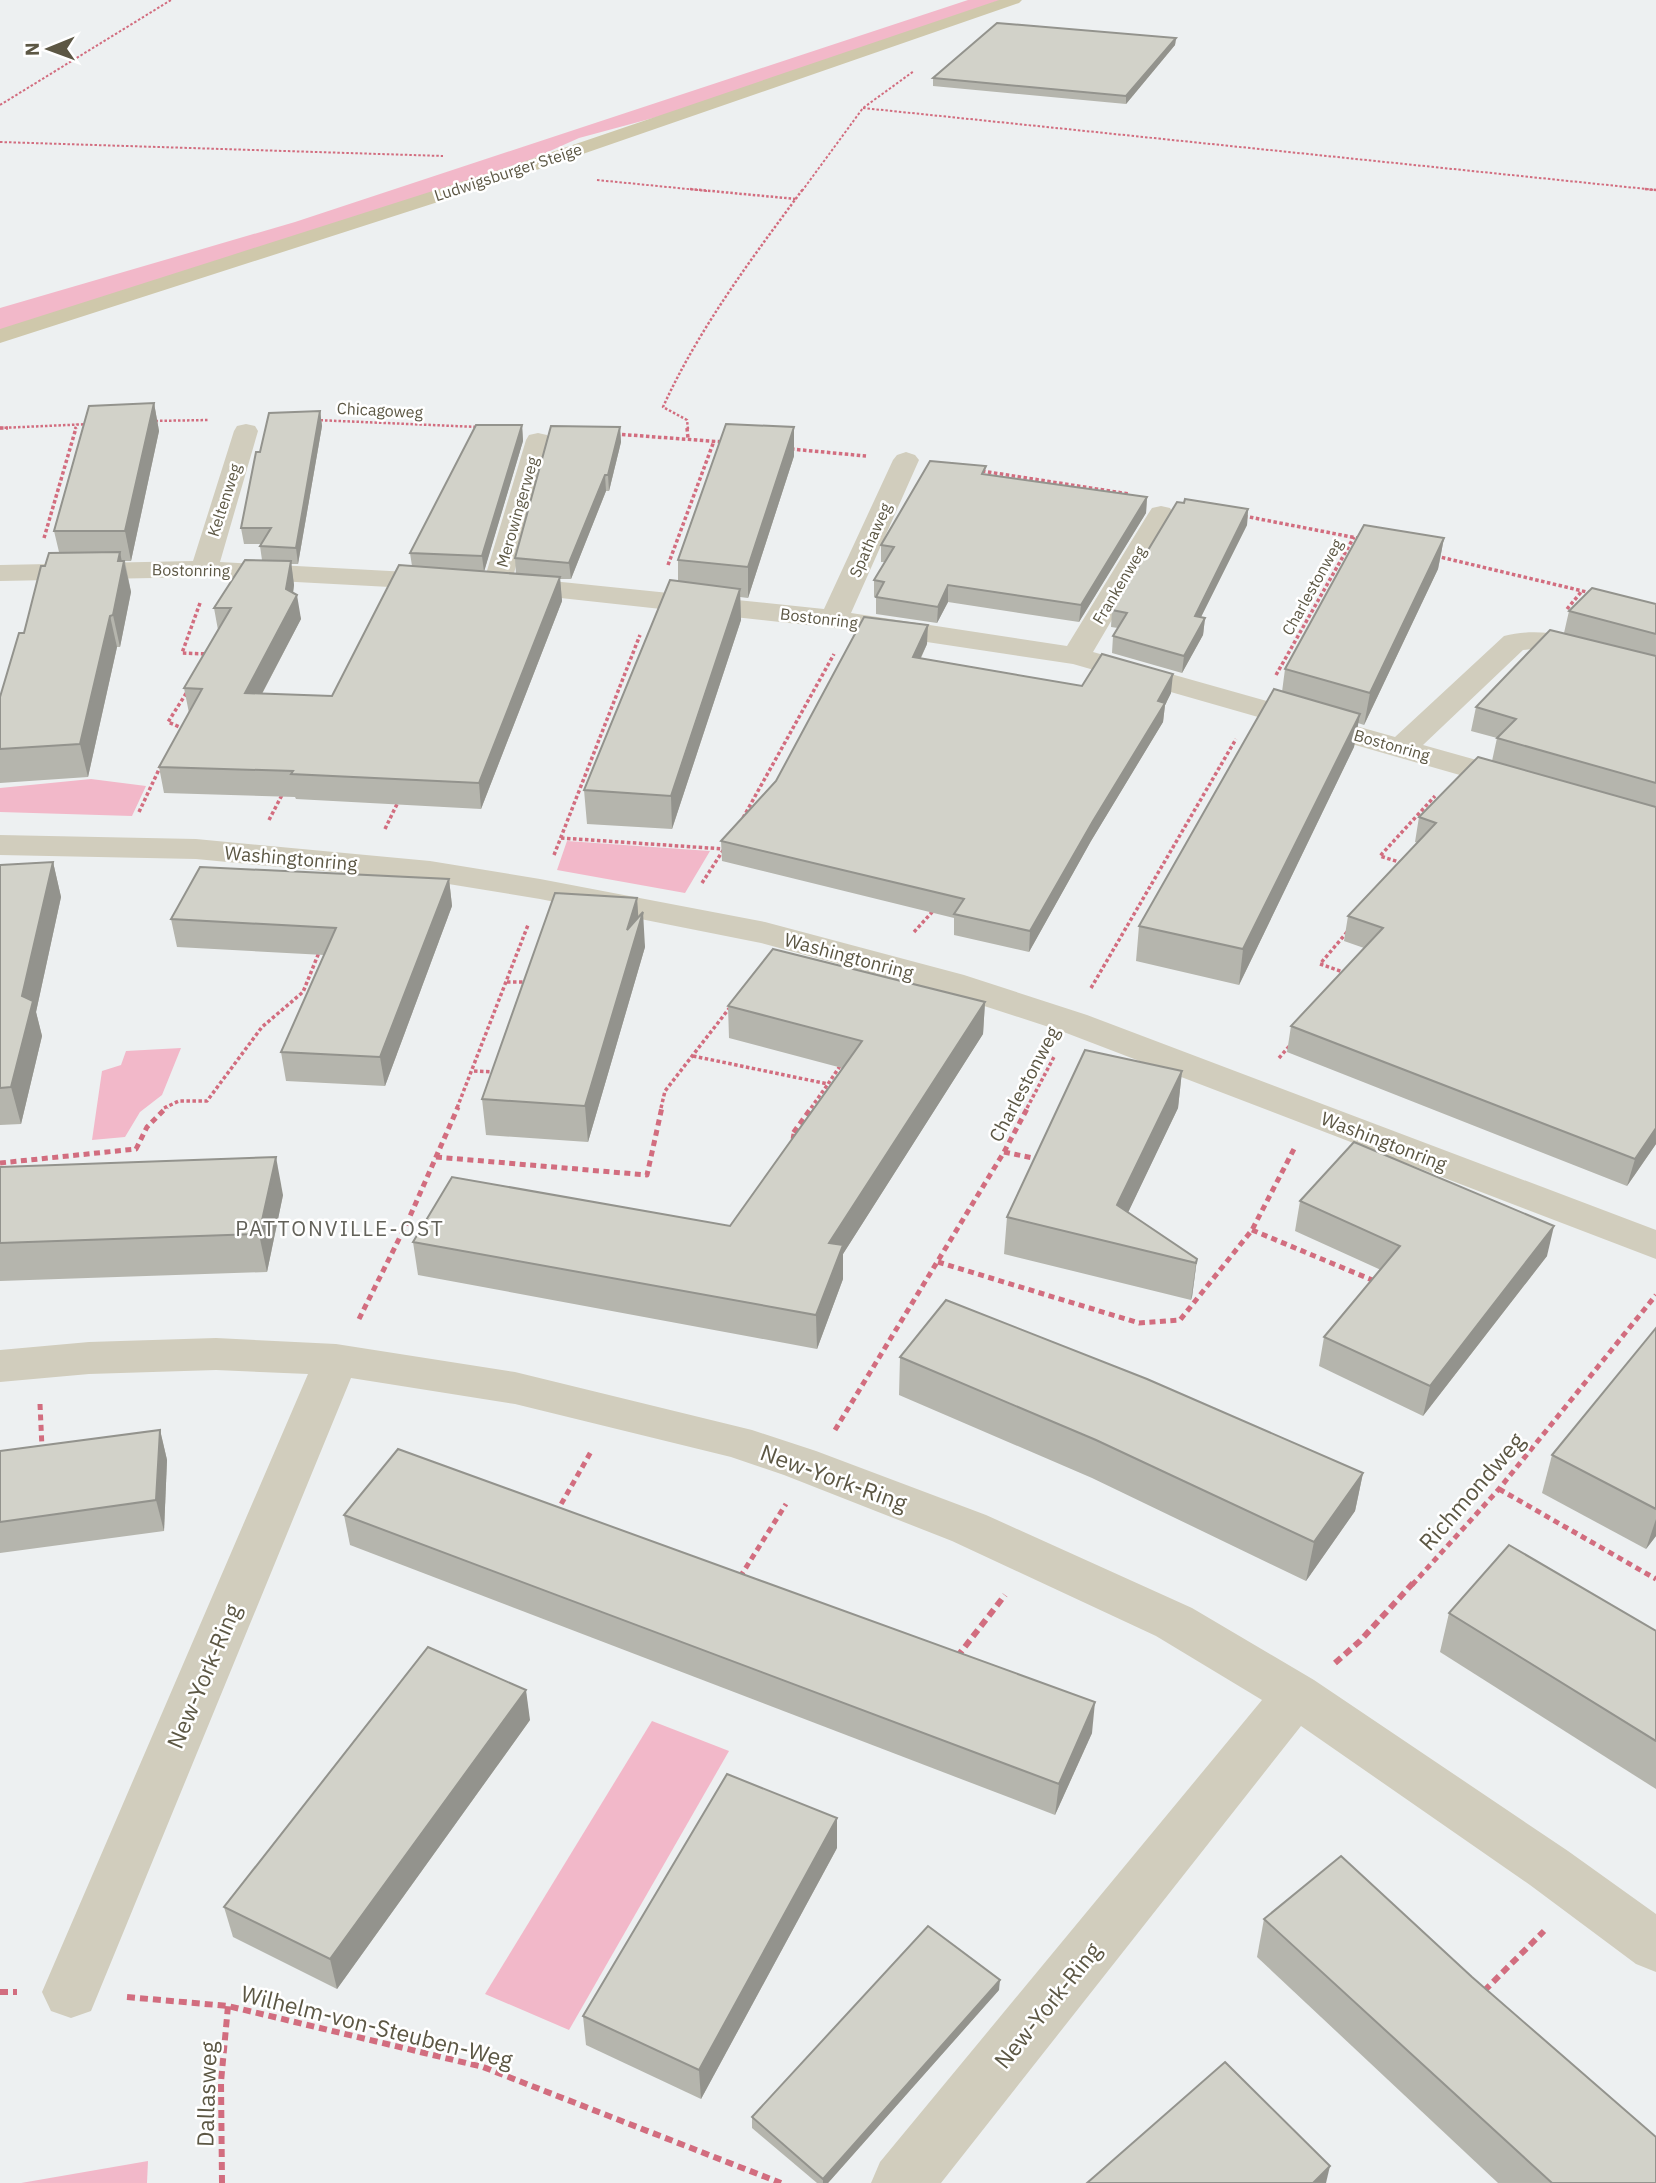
<svg xmlns="http://www.w3.org/2000/svg" width="1656" height="2183" font-family="'IBM Plex Sans',sans-serif">
	<style>
		.green { fill: #f2b8c9 }
		.lines { fill: none; stroke-linecap: round; stroke-linejoin: round }
		.path-far4 { stroke: #d26d7f; stroke-width: 2; stroke-dasharray: 2.5 2; stroke-linecap: butt }
		.path-far3 { stroke: #d26d7f; stroke-width: 2.5; stroke-dasharray: 2.5 2; stroke-linecap: butt }
		.path-far2 { stroke: #d26d7f; stroke-width: 3.5; stroke-dasharray: 3.5 2.5; stroke-linecap: butt }
		.path-far1 { stroke: #d26d7f; stroke-width: 5; stroke-dasharray: 6 4.5; stroke-linecap: butt }
		.path { stroke: #d26d7f; stroke-width: 6; stroke-dasharray: 8 5; stroke-linecap: butt }
		.minor { fill: #d1cdbd; fill-rule: evenodd }
		.major { fill: #cfc8ab; fill-rule: evenodd }
		.wall { fill: #b5b5ad }
		.shaded-wall { fill: #93938d }
		.building { fill: #d2d2c9; stroke: #93938d; stroke-width: 2 }
		.labels { text-anchor: middle; dominant-baseline: central; stroke-width: 5; stroke-linejoin: round; paint-order: stroke }
		.far-street-label { font-size: 16px; fill: #5c5744; stroke: #fff }
		.street-label { font-size: 19px; fill: #5c5744; stroke: #fff }
		.neighbourhood-label { font-size: 21px; letter-spacing: 2px; fill: #63625a; stroke: #fff }
		.near-street-label { font-size: 23px; fill: #5c5744; stroke: #fff }
	</style>
	<rect width="100%" height="100%" fill="#edf0f1"/>
	<g class="green">
		<polygon points="968,0 1001,0 668,114 579,138 521,164 0,333 0,308 295,222"/>
		<polygon points="91,779 146,786 132,816 0,812 0,788"/>
		<polygon points="567,841 710,851 685,893 557,870"/>
		<polygon points="181,1048 162,1095 140,1112 125,1137 92,1140 102,1071 121,1065 126,1051"/>
		<polygon points="652,1721 729,1751 569,2030 485,1994"/>
		<polygon points="148,2161 147,2183 21,2183"/>
	</g>
	<g class="lines">
		<g class="path-far4">
			<polyline points="0,105 171,0"/>
			<polyline points="863,108 1656,190"/>
			<polyline points="0,142 443,156"/>
			<polyline points="597,180 708,191"/>
			<polyline points="802,191 863,108 914,71"/>
		</g>
		<g class="path-far3">
			<polyline points="690,189 796,199"/>
			<polyline points="1645,189 1656,190"/>
			<polyline points="316,420 478,427"/>
			<polyline points="151,421 209,420"/>
			<polyline points="0,428 90,424"/>
			<polyline points="75,429 77,424"/>
			<path d="M688,429L687,420L663,407C699,328 752,258 803,189"/>
		</g>
		<g class="path-far2">
			<polyline points="0,428 8,428"/>
			<polyline points="687,428 688,438"/>
			<polyline points="616,434 723,442"/>
			<polyline points="791,449 866,456"/>
			<polyline points="982,471 1129,494"/>
			<polyline points="1244,516 1362,539"/>
			<polyline points="44,538 76,428"/>
			<polyline points="1436,556 1591,593"/>
			<polyline points="668,565 714,441"/>
			<polyline points="200,603 182,653 208,654"/>
			<polyline points="1567,609 1582,591"/>
			<polyline points="1276,675 1354,537"/>
			<polyline points="184,729 168,722 187,692"/>
			<polyline points="139,812 162,763"/>
			<polyline points="743,818 834,654"/>
			<polyline points="269,820 283,793"/>
			<polyline points="385,829 398,802"/>
			<polyline points="561,838 724,849"/>
			<polyline points="554,855 640,635"/>
			<polyline points="1402,863 1380,856 1435,796"/>
			<polyline points="702,883 724,849"/>
			<polyline points="914,932 934,910"/>
			<polyline points="1346,973 1320,964 1348,931"/>
			<polyline points="507,982 527,982"/>
			<polyline points="1091,988 1236,739"/>
			<polyline points="693,1056 828,1084 842,1063"/>
			<polyline points="1279,1058 1292,1043"/>
			<polyline points="474,1071 494,1072"/>
			<polyline points="164,1108 179,1101 207,1101 262,1027 303,992 320,950"/>
			<polyline points="457,1108 528,925"/>
			<polyline points="661,1108 665,1091 731,1006"/>
			<polyline points="811,1108 828,1084"/>
			<polyline points="1027,1108 1054,1057"/>
		</g>
		<g class="path-far1">
			<polyline points="797,1137 791,1136 812,1107"/>
			<polyline points="1004,1152 1038,1159"/>
			<polyline points="436,1157 647,1175 662,1107"/>
			<polyline points="0,1163 136,1149 147,1127 167,1107"/>
			<polyline points="1252,1230 1377,1282"/>
			<polyline points="938,1262 1139,1323 1180,1320 1252,1230 1294,1149"/>
			<polyline points="359,1319 407,1223 458,1107"/>
			<polyline points="40,1404 42,1448"/>
			<polyline points="835,1430 1004,1152 1028,1107"/>
			<polyline points="1499,1489 1656,1579"/>
			<polyline points="556,1513 592,1450"/>
			<polyline points="740,1577 786,1504"/>
			<polyline points="1412,1585 1499,1489 1656,1295"/>
		</g>
		<g class="path">
			<polyline points="957,1657 1005,1595"/>
			<polyline points="1335,1663 1360,1641 1413,1583"/>
			<polyline points="1484,1991 1544,1931"/>
			<polyline points="0,1992 17,1992"/>
			<polyline points="127,1997 228,2006 483,2067 781,2183"/>
			<polyline points="222,2183 221,2082 228,2006"/>
		</g>
		<g class="minor">
			<polygon points="246,424 255,426 258,431 220,562 446,574 456,576 460,582 456,588 446,590 204,577 0,581 0,565 193,561 234,431 237,426"/>
			<path d="M538,433L547,435L550,440L513,577L824,609L893,460L897,455L906,452L915,455L919,460L851,613L1067,646L1148,514L1152,508L1161,506L1170,508L1174,514L1093,652L1395,737L1504,636C1554,623 1608,648 1656,661V679L1539,648L1523,650L1423,745L1530,775L1535,782L1530,789L1519,792L1073,664L834,628L487,590L483,584L526,440L529,435Z"/>
			<polygon points="0,835 196,839 430,861 540,879 765,922 964,975 1087,1015 1656,1230 1656,1259 1061,1031 938,991 761,943 540,899 430,881 196,859 0,855"/>
			<polygon points="216,1338 336,1344 515,1372 752,1430 816,1451 986,1515 1192,1608 1314,1680 1568,1851 1656,1914 1656,1972 1636,1964 1530,1885 1301,1726 941,2183 871,2183 880,2162 1262,1700 1156,1636 952,1541 784,1475 731,1457 515,1404 351,1378 91,2011 71,2018 51,2011 42,1992 308,1374 216,1370 89,1374 0,1382 0,1350 89,1342"/>
		</g>
		<polygon class="major" points="999,0 1022,0 1019,3 522,175 0,343 0,329 508,167"/>
	</g>
	<g class="wall">
		<polygon points="1176,38 1175,45 1126,104 933,86 933,78"/>
		<polygon points="154,403 159,431 131,561 125,561 131,592 120,647 117,647 88,777 0,783 0,697 24,633 45,566 59,552 54,531"/>
		<polygon points="320,411 322,426 298,564 291,564 294,585 293,593 301,619 262,694 332,696 412,566 410,553 522,425 523,441 484,571 516,574 515,558 620,427 621,442 609,491 606,491 571,579 560,579 562,601 481,809 296,799 295,797 164,793 159,767 189,713 184,688 218,630 214,608 262,560 260,546 261,544 244,544 241,528 260,452"/>
		<polygon points="794,427 794,456 748,598 740,597 741,620 672,829 587,824 584,790 678,581 678,560"/>
		<polygon points="986,474 1147,497 1146,513 1079,622 948,602 937,623 876,614 876,597 874,597 874,580 885,562 881,562 881,545"/>
		<polygon points="1248,509 1247,525 1201,617 1205,618 1203,635 1182,673 1112,653 1113,636 1118,628 1111,627 1112,610"/>
		<polygon points="1444,538 1438,569 1364,725 1358,723 1354,747 1239,985 1136,961 1139,926 1282,692 1285,669"/>
		<polygon points="1656,604 1656,1144 1627,1186 1287,1052 1291,1026 1364,948 1344,941 1348,916 1418,843 1415,842 1419,817 1492,761 1497,738 1471,731 1476,707 1564,633 1569,611"/>
		<polygon points="927,644 921,658 1082,686 1171,693 1165,705 1163,722 1091,841 1029,952 954,935 954,918 722,861 721,841"/>
		<polygon points="53,862 61,897 36,1012 42,1036 21,1124 0,1125 0,865"/>
		<polygon points="449,879 452,906 385,1086 286,1081 281,1052 324,955 177,947 171,919"/>
		<polygon points="637,898 638,917 645,947 588,1142 486,1135 482,1099"/>
		<polygon points="985,1002 983,1034 843,1254 843,1279 817,1349 418,1275 413,1242 730,1226 842,1068 729,1038 728,1006"/>
		<polygon points="1182,1071 1178,1108 1128,1212 1197,1259 1192,1297 1191,1300 1004,1254 1007,1217"/>
		<polygon points="0,1167 283,1195 267,1272 0,1281"/>
		<polygon points="1300,1201 1547,1256 1423,1416 1319,1366 1324,1337 1381,1270 1295,1231"/>
		<polygon points="1656,1328 1656,1536 1646,1549 1542,1493 1552,1455"/>
		<polygon points="900,1357 1363,1473 1355,1511 1306,1581 1092,1478 899,1395"/>
		<polygon points="160,1430 167,1460 164,1531 0,1553 0,1451"/>
		<polygon points="344,1515 1092,1733 1055,1815 350,1545"/>
		<polygon points="1449,1613 1656,1631 1656,1789 1440,1652"/>
		<polygon points="530,1720 337,1989 233,1937 224,1907"/>
		<polygon points="837,1848 701,2099 586,2045 583,2016"/>
		<polygon points="1264,1919 1472,1977 1656,2183 1498,2183 1257,1957"/>
		<polygon points="999,1990 828,2183 817,2183 752,2128 752,2117"/>
	</g>
	<g class="shaded-wall">
		<polygon points="1176,38 1175,45 1126,104 1126,96"/>
		<polygon points="154,403 159,431 131,561 125,531"/>
		<polygon points="320,411 322,426 298,564 296,548"/>
		<polygon points="522,425 523,441 484,572 482,556"/>
		<polygon points="620,427 621,442 609,491 608,475"/>
		<polygon points="794,427 794,456 748,598 748,567"/>
		<polygon points="605,475 606,491 571,579 569,563"/>
		<polygon points="1147,497 1146,513 1079,622 1081,605"/>
		<polygon points="1248,509 1247,525 1193,633 1195,616"/>
		<polygon points="1444,538 1438,569 1364,725 1370,693"/>
		<polygon points="120,552 123,567 124,561 131,592 120,647 113,615 118,561"/>
		<polygon points="291,561 294,585 291,607 297,595 301,619 249,718 245,693 286,589"/>
		<polygon points="560,577 562,601 481,809 479,783"/>
		<polygon points="948,585 948,602 937,623 938,607"/>
		<polygon points="740,589 741,620 672,829 671,796"/>
		<polygon points="110,616 117,647 88,777 80,744"/>
		<polygon points="1205,618 1203,635 1182,673 1184,656"/>
		<polygon points="928,625 927,644 912,676 913,657"/>
		<polygon points="1173,674 1171,693 1165,705 1163,722 1091,841 1029,952 1030,931"/>
		<polygon points="1360,714 1354,747 1239,985 1243,949"/>
		<polygon points="53,862 61,897 36,1012 42,1036 21,1124 11,1087 22,996"/>
		<polygon points="449,879 452,906 385,1086 380,1057"/>
		<polygon points="637,898 639,926 643,912 645,947 588,1142 585,1106 627,930"/>
		<polygon points="985,1002 983,1034 843,1254 843,1279 817,1349 816,1315 829,1243"/>
		<polygon points="1182,1071 1178,1108 1114,1242 1117,1205"/>
		<polygon points="1656,1128 1656,1144 1627,1186 1635,1159"/>
		<polygon points="276,1157 283,1195 267,1272 259,1234"/>
		<polygon points="1554,1226 1547,1256 1423,1416 1430,1386"/>
		<polygon points="1197,1259 1192,1297 1191,1300 1196,1263"/>
		<polygon points="160,1430 167,1460 164,1531 156,1500"/>
		<polygon points="1363,1473 1355,1511 1306,1581 1314,1542"/>
		<polygon points="1656,1519 1656,1536 1646,1549"/>
		<polygon points="526,1690 530,1720 337,1989 330,1959"/>
		<polygon points="1095,1702 1092,1733 1055,1815 1059,1784"/>
		<polygon points="837,1818 837,1848 701,2099 699,2070"/>
		<polygon points="1000,1980 999,1990 828,2183 823,2183 823,2179"/>
		<polygon points="1330,2166 1326,2183 1313,2183"/>
	</g>
	<g class="building">
		<polygon points="997,23 1176,38 1126,96 933,78"/>
		<polygon points="154,403 125,531 54,531 89,406"/>
		<polygon points="320,411 296,548 260,546 271,528 241,528 256,452 260,452 269,413"/>
		<polygon points="726,424 794,427 748,567 678,560"/>
		<polygon points="476,425 522,425 482,556 410,553"/>
		<polygon points="551,426 620,427 608,475 605,475 569,563 515,558"/>
		<polygon points="930,461 986,466 982,474 1147,497 1081,605 948,585 938,607 876,597 884,582 874,580 894,547 881,545"/>
		<polygon points="1185,499 1248,509 1195,616 1205,618 1184,656 1113,636 1127,613 1112,610 1177,502 1184,503"/>
		<polygon points="1364,525 1444,538 1370,693 1285,669"/>
		<polygon points="120,552 118,561 124,561 113,615 110,616 80,744 0,749 0,697 19,633 24,633 41,566 45,566 49,553"/>
		<polygon points="245,560 291,561 286,589 297,595 245,693 332,696 399,565 560,577 479,783 291,774 293,771 159,767 202,689 184,688 231,608 214,608"/>
		<polygon points="670,580 740,589 671,796 584,790"/>
		<polygon points="1592,588 1656,604 1656,634 1569,611"/>
		<polygon points="864,617 928,625 913,657 1082,686 1102,654 1173,674 1158,701 1165,703 1093,821 1030,931 954,914 964,899 721,841 776,781"/>
		<polygon points="1550,630 1656,656 1656,783 1497,738 1516,719 1476,707"/>
		<polygon points="1274,689 1360,714 1243,949 1139,926"/>
		<polygon points="1478,757 1656,807 1656,1128 1635,1159 1291,1026 1383,928 1348,916 1436,823 1419,817"/>
		<polygon points="53,862 22,996 33,1001 11,1087 0,1088 0,865"/>
		<polygon points="200,867 449,879 380,1057 281,1052 336,928 171,919"/>
		<polygon points="555,893 637,898 627,930 643,912 585,1106 482,1099"/>
		<polygon points="773,949 985,1002 829,1243 843,1245 816,1315 413,1242 452,1177 730,1226 862,1041 728,1006"/>
		<polygon points="1085,1050 1182,1071 1117,1205 1197,1259 1196,1263 1007,1217"/>
		<polygon points="1354,1142 1554,1226 1430,1386 1324,1337 1400,1246 1300,1201"/>
		<polygon points="276,1157 259,1234 0,1243 0,1167"/>
		<polygon points="946,1300 1147,1379 1363,1473 1314,1542 1096,1440 900,1357"/>
		<polygon points="1656,1328 1656,1509 1552,1455"/>
		<polygon points="160,1430 156,1500 0,1522 0,1451"/>
		<polygon points="398,1449 1095,1702 1059,1784 344,1515"/>
		<polygon points="1509,1545 1656,1631 1656,1741 1449,1613"/>
		<polygon points="428,1647 526,1690 330,1959 224,1907"/>
		<polygon points="727,1774 837,1818 699,2070 583,2016"/>
		<polygon points="1341,1856 1472,1977 1656,2137 1656,2183 1552,2183 1264,1919"/>
		<polygon points="928,1926 1000,1980 823,2179 752,2117"/>
		<polygon points="1225,2062 1330,2166 1313,2183 1087,2183"/>
	</g>
	<g class="labels">
		<g class="far-street-label">
			<text transform="translate(508 172) rotate(-18)">Ludwigsburger Steige</text>
			<text transform="translate(380 410) rotate(3)">Chicagoweg</text>
			<text transform="translate(224 500) rotate(-72)">Keltenweg</text>
			<text transform="translate(517 512) rotate(-74)">Merowingerweg</text>
			<text transform="translate(870 540) rotate(-66)">Spathaweg</text>
			<text transform="translate(191 570) rotate(1)">Bostonring</text>
			<text transform="translate(1119 585) rotate(-59)">Frankenweg</text>
			<text transform="translate(1312 587) rotate(-61)">Charlestonweg</text>
			<text transform="translate(819 618) rotate(7)">Bostonring</text>
			<text transform="translate(1392 745) rotate(16)">Bostonring</text>
		</g>
		<g class="street-label">
			<text transform="translate(291 858) rotate(5)">Washingtonring</text>
			<text transform="translate(849 956) rotate(15)">Washingtonring</text>
			<text transform="translate(1024 1084) rotate(-62)">Charlestonweg</text>
			<text transform="translate(1384 1141) rotate(21)">Washingtonring</text>
		</g>
		<g class="neighbourhood-label">
			<text x="340" y="1228">PATTONVILLE-OST</text>
		</g>
		<g class="near-street-label">
			<text transform="translate(834 1477) rotate(20)">New-York-Ring</text>
			<text transform="translate(1471 1491) rotate(-49)">Richmondweg</text>
			<text transform="translate(203 1676) rotate(-67)">New-York-Ring</text>
			<text transform="translate(1047 2005) rotate(-51)">New-York-Ring</text>
			<text transform="translate(377 2026) rotate(14)">Wilhelm-von-Steuben-Weg</text>
			<text transform="translate(206 2094) rotate(-88)">Dallasweg</text>
		</g>
	</g>
	<g transform="translate(49 49) rotate(269)" stroke="#ffffff" stroke-width="5" paint-order="stroke">
	<path d="M0-5L12 26L0 18L-12 26Z" fill="#5c5744"/>
	<text y="-10" font-size="19" font-weight="bold" text-anchor="middle" fill="#5c5744">N</text>
	</g>
</svg>
